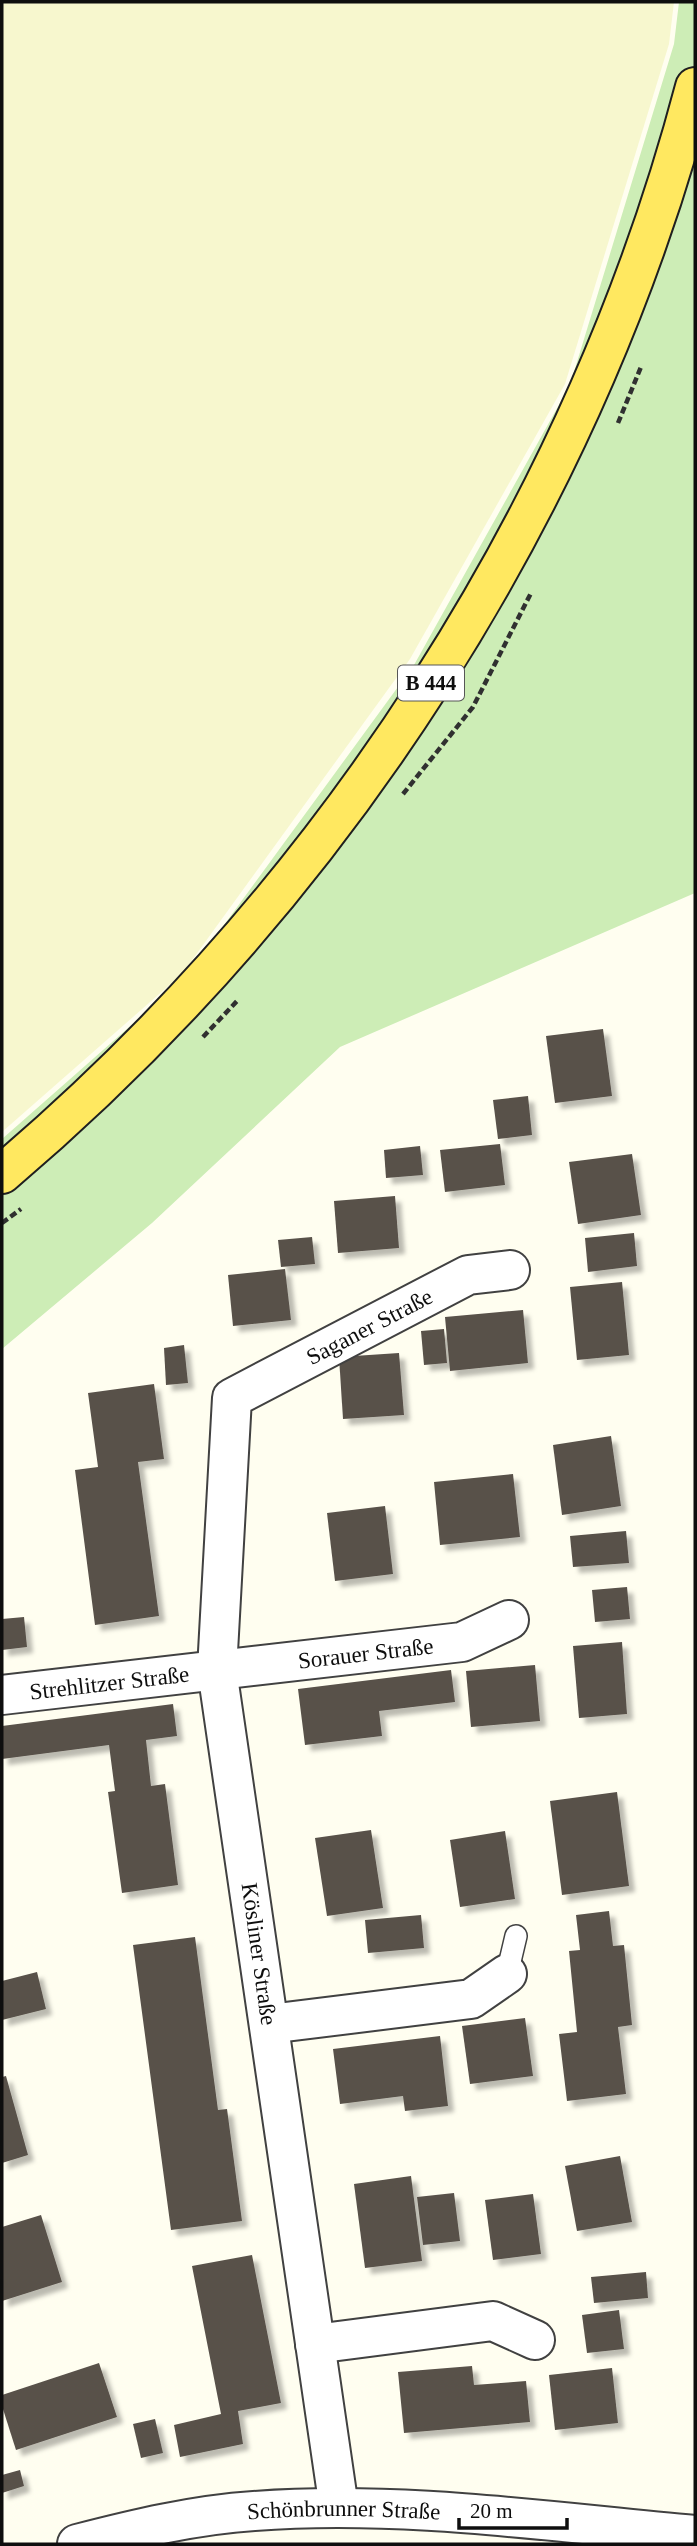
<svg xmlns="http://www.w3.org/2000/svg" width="697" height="2546" font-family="'Times New Roman',serif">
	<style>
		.farmland { fill: #f7f7ce }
		.green { fill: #cdedb6 }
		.building { fill: #58514a; filter: url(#shadow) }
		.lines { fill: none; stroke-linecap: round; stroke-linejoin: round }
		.lane-casing { stroke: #414141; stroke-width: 24 }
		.street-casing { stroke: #414141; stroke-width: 42 }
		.primary-casing { stroke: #1f1f1f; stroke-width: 42 }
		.path { stroke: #303030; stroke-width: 4.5; stroke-dasharray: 7 3.5; stroke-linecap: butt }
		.lane { stroke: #fff; stroke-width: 21 }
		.street { stroke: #fff; stroke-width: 38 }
		.primary { stroke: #ffe860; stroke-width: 38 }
		.labels { text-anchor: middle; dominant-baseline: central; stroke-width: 7; stroke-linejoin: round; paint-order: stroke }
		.shield { fill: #fff; stroke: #565656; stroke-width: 2 }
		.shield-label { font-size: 21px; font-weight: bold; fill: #0e0e0e }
		.street-label { font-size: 23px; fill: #0e0e0e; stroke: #fff }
	</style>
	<defs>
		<filter id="shadow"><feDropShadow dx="6" dy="6" stdDeviation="2" flood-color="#0004"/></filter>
	</defs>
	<rect width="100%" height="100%" fill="#fffef0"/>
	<polygon class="farmland" points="2,2 674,2 669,44 565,384 410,659 182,974 2,1132"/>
	<polygon class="green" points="679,2 695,2 695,893 340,1047 152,1223 2,1349 2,1139 186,977 414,665 570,385 674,44"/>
	<g class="building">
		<polygon points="603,1029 612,1096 555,1103 546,1036"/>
		<polygon points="528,1096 532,1135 498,1139 493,1100"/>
		<polygon points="500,1144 505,1185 445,1192 440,1150"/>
		<polygon points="420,1146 423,1175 386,1178 384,1150"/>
		<polygon points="632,1154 641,1215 578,1224 569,1162"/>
		<polygon points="395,1196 399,1248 338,1253 334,1201"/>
		<polygon points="634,1233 637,1266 588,1272 585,1238"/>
		<polygon points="312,1237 315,1264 281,1267 278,1240"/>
		<polygon points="285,1269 291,1320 233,1326 228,1275"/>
		<polygon points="622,1282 629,1355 577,1360 570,1287"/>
		<polygon points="523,1310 528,1363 450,1371 445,1317"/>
		<polygon points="444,1329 447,1363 424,1365 421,1331"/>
		<polygon points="184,1345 188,1383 166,1385 164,1348"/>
		<polygon points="399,1353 404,1415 343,1419 339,1357"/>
		<polygon points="154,1384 164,1459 138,1462 159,1616 95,1625 75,1470 98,1467 88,1393"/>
		<polygon points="611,1436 621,1506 562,1515 553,1445"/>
		<polygon points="513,1474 520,1537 440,1545 434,1482"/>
		<polygon points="385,1506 393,1574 335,1581 327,1513"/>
		<polygon points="626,1531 629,1563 573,1567 570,1536"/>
		<polygon points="627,1587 630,1619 595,1622 592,1590"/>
		<polygon points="24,1617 27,1647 2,1650 2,1619"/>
		<polygon points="622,1642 627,1714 579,1718 573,1646"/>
		<polygon points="535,1665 540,1721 471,1727 466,1671"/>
		<polygon points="451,1670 455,1702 379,1711 382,1736 305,1745 298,1689"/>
		<polygon points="173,1704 177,1736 146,1740 151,1786 165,1784 178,1885 122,1893 108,1792 115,1791 109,1745 2,1759 2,1726"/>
		<polygon points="617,1792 629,1886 562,1895 550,1801"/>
		<polygon points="371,1830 383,1908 327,1916 315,1838"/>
		<polygon points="505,1831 515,1899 460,1907 450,1840"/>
		<polygon points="609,1911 613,1946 624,1945 632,2025 618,2027 626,2094 567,2101 559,2034 577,2032 569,1951 580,1950 576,1915"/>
		<polygon points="421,1915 424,1948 368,1953 365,1920"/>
		<polygon points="195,1937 218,2110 227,2109 242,2221 171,2230 133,1945"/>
		<polygon points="37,1972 46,2009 2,2020 2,1981"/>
		<polygon points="525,2018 533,2076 470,2084 462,2026"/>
		<polygon points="440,2036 448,2106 405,2111 403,2096 340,2104 333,2049"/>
		<polygon points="6,2076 28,2155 2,2163 2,2077"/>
		<polygon points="620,2156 632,2222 577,2231 565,2166"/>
		<polygon points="411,2176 422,2261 365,2268 354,2184"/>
		<polygon points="454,2193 460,2241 423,2245 417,2197"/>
		<polygon points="533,2194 541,2254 493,2260 485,2200"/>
		<polygon points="41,2215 62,2282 2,2301 2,2227"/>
		<polygon points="252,2255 281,2403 238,2411 243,2444 180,2457 174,2425 221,2414 192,2266"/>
		<polygon points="646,2272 648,2298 594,2303 591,2277"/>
		<polygon points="619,2310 624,2349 587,2353 582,2315"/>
		<polygon points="99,2363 117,2417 16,2450 2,2406 2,2395"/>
		<polygon points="472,2366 474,2385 526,2381 530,2422 404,2433 398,2372"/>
		<polygon points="612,2368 618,2423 555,2430 549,2375"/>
		<polygon points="155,2419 163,2453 141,2458 133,2424"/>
		<polygon points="20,2470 24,2486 2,2493 2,2475"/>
	</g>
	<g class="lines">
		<defs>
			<polyline id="lane" points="507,1974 516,1936"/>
			<g id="street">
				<path id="s1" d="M2,1695L462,1642L509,1620"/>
				<polyline points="269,2024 471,1999 507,1974"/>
				<polyline points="315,2344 493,2321 535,2340"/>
				<path id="s2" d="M339,2508L217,1670L232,1398L468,1275L510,1270"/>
				<path id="s3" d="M77,2544C135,2529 194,2515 254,2511C401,2500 549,2522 695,2535"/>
			</g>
			<path id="primary" d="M2,1174C333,893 584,508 695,87"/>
		</defs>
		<use href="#lane" class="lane-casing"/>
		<use href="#street" class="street-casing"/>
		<use href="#primary" class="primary-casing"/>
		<g class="path">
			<polyline points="618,423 641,367"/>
			<polyline points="403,794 473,707 531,593"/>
			<polyline points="203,1037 238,1000"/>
			<polyline points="2,1223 21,1209"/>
		</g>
		<use href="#lane" class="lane"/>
		<use href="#street" class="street"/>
		<use href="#primary" class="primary"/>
	</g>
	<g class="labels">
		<rect class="shield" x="398" y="665.5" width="66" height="35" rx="5"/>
		<g class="shield-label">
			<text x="431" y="683">B 444</text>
		</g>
		<g class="street-label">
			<text stroke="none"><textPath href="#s2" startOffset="1274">Saganer Straße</textPath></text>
			<text stroke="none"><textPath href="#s1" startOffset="366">Sorauer Straße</textPath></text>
			<text stroke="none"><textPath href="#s1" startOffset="108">Strehlitzer Straße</textPath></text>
			<text transform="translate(259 1954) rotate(82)">Kösliner Straße</text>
			<text stroke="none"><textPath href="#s3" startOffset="270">Schönbrunner Straße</textPath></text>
		</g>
	</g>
	<rect width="697" height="2546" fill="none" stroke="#0e0e0e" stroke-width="7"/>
	<path d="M459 2518v10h108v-10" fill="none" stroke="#0e0e0e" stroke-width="3.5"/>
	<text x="470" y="2518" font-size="21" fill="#0e0e0e" stroke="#ffffff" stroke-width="5" paint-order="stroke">20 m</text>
</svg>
